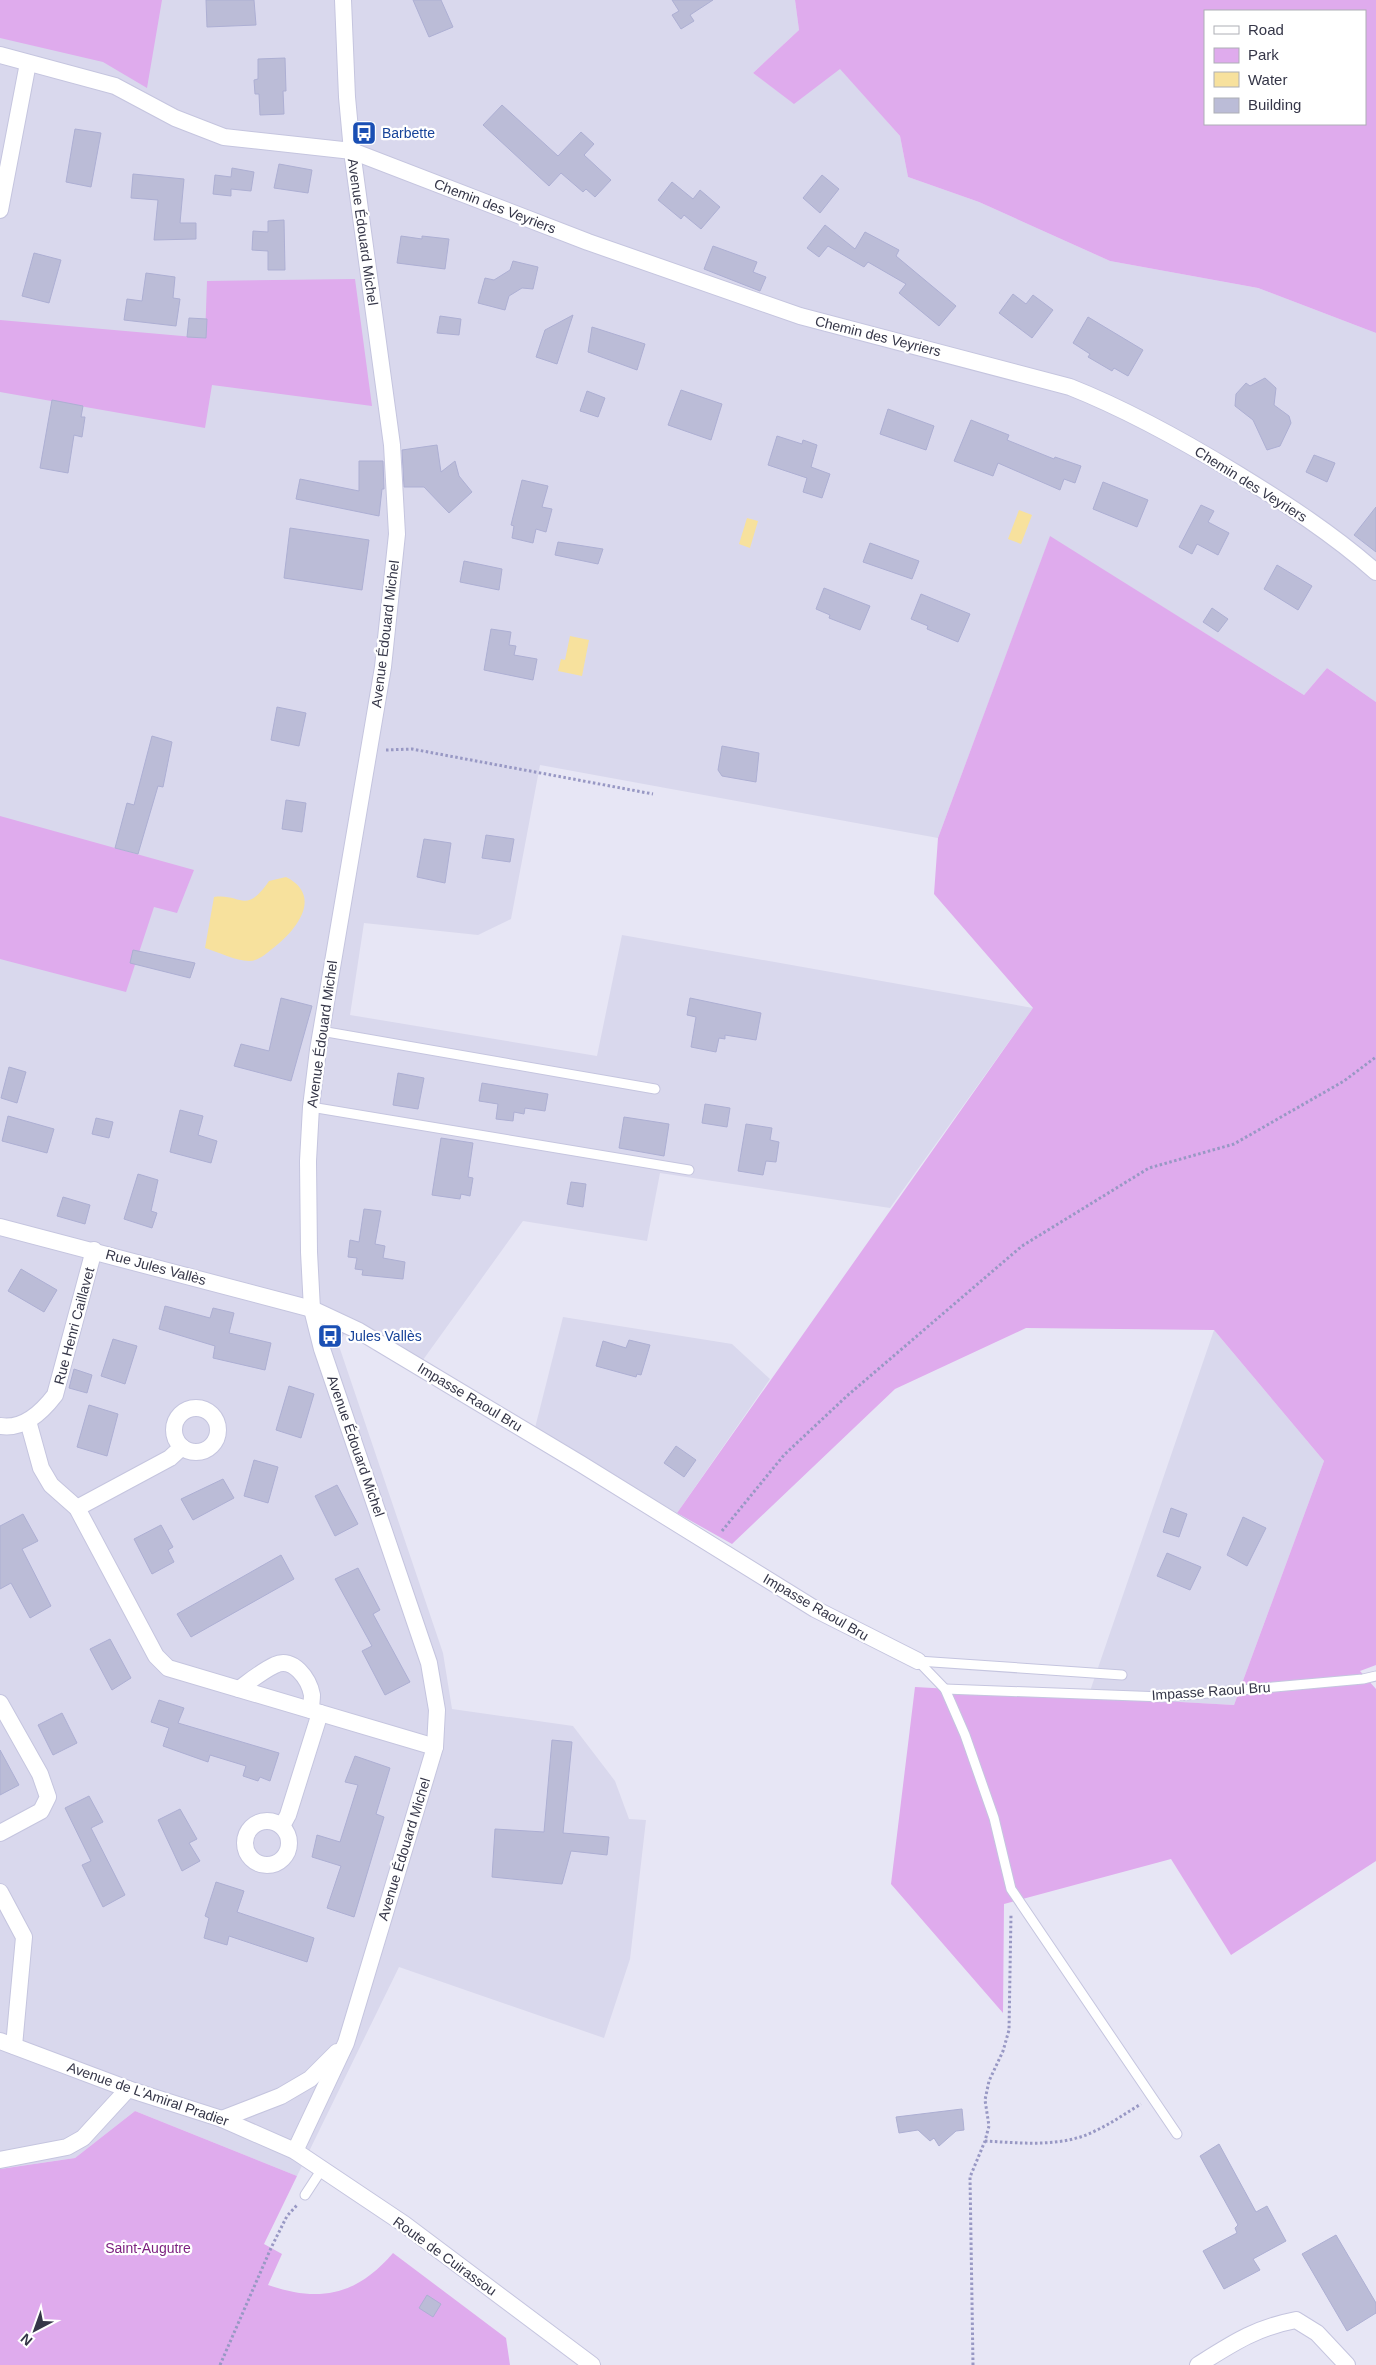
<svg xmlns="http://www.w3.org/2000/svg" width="1376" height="2365" font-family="Helvetica,sans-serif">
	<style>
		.residential { fill: #d9d8ed }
		.green { fill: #dfabed; fill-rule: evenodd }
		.water { fill: #f7e19d }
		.building { fill: #bbbcd7; stroke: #adafd3 }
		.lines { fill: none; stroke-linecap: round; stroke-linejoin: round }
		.lane-casing { stroke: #c5c5df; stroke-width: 11 }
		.street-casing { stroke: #c5c5df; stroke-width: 18 }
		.path { stroke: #9898c4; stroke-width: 3; stroke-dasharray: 2.5 2.5; stroke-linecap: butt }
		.lane { stroke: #fff; stroke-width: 9 }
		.street { stroke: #fff; stroke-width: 16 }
		.labels { text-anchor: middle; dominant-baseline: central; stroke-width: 4.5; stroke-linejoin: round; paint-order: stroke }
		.transit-label { font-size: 14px; fill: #164399; stroke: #fff; text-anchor: start }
		.street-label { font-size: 14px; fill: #353648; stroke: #fff }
		.park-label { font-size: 14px; fill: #7d2280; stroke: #fff }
	</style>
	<rect width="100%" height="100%" fill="#e7e6f5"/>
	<g class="residential">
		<polygon points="0,0 795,0 799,30 753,73 794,103 840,68 900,136 908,177 979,202 1110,261 1258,288 1376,333 1376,702 1327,668 1304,695 1050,537 938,838 540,765 511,919 478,935 364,923 350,1015 597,1056 622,935 1033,1008 890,1208 660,1173 647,1241 523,1221 415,1371 346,1332 338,1343 443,1653 452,1709 573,1726 615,1781 629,1819 646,1820 630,1959 604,2038 399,1967 297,2176 135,2111 75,2158 0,2169"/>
		<polygon points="563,1317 732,1344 770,1379 677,1513 535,1428"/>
		<polygon points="1214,1330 1324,1461 1234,1705 1088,1697"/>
	</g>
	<g class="green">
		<polygon points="0,0 162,0 147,88 103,62 0,38"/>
		<path d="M795,0H1376V333L1258,288L1110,261L979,202L908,177L900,136L840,69L794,104L753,73L799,30ZM1205,11H1365V124H1205Z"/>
		<polygon points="355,279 372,406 212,385 205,428 0,392 0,320 205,338 207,281"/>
		<polygon points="1050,536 1304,695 1327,668 1376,702 1376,1665 1360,1671 1376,1689 1376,1861 1231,1955 1171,1859 1004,1904 1003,2013 891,1884 915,1687 1234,1705 1324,1461 1214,1330 1026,1328 895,1389 732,1544 677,1513 1033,1008 934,894 938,838"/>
		<polygon points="0,816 194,870 177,913 154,907 126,992 0,959"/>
		<path d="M135,2111L297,2176L264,2244L282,2254L268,2285C320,2303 357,2295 393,2253L506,2338L510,2365H0V2169L75,2158Z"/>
	</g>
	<g class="water">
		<polygon points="1019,510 1032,515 1021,544 1008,539"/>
		<polygon points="747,518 758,521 750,548 739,544"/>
		<polygon points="570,636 589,640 582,676 558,671 561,659 565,660"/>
		<path d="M286,877C324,896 296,931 272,949C266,954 258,961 249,961C236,961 218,952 205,948L214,897C241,893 245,916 269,881Z"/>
	</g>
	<g class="building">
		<polygon points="206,0 254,0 256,25 207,27"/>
		<polygon points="413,0 441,0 453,27 429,37"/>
		<polygon points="672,0 713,0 690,15 694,21 681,29 672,15 679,11"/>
		<polygon points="285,58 286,91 283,91 284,114 260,115 259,94 255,94 254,80 258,79 258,59"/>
		<polygon points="502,105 558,156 581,132 594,144 584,155 611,180 595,197 586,189 583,192 561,173 549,186 483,125"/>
		<polygon points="75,129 101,133 91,187 66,182"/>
		<polygon points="279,164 312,170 308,193 274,188"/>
		<polygon points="232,168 254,172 251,191 231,189 231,196 213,194 215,175 231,177"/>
		<polygon points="133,174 184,179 180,223 196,223 196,239 154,240 158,200 131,198"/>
		<polygon points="822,175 839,189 820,213 803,198"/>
		<polygon points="672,182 693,199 700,190 720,207 701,229 684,215 681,219 658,200"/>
		<polygon points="284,220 285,270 268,270 268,251 252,250 253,231 268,232 268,221"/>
		<polygon points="825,225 855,249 865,232 899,250 896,256 956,306 939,326 899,293 906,284 868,262 864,267 828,246 819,257 807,248"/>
		<polygon points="401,236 422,239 422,236 449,239 445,269 397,263"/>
		<polygon points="713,246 757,262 753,272 766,277 760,291 704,269"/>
		<polygon points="34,253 61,260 49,303 22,296"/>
		<polygon points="513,261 538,267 533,289 522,288 509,296 505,310 478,303 485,278 494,280 510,270"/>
		<polygon points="146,273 175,277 173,298 180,299 176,326 124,320 127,299 142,301"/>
		<polygon points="1013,294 1026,304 1033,295 1053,310 1032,338 999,313"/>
		<polygon points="573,315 557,364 536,357 545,330"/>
		<polygon points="440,316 461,319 459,335 437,333"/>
		<polygon points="1088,317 1143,350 1128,376 1114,368 1112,371 1088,357 1090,354 1073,343"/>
		<polygon points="189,318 207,319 206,338 187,337"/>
		<polygon points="592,327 645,344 637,370 588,352"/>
		<polygon points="1265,378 1276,388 1274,405 1289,416 1291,423 1280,446 1267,450 1253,420 1235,406 1236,394 1246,383 1250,386"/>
		<polygon points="681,390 722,404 711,440 668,425"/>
		<polygon points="587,391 605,398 598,417 580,411"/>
		<polygon points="52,400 83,406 81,417 85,417 82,437 74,435 68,473 40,468"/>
		<polygon points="888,409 934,426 926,450 880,434"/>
		<polygon points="971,420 1009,435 1007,440 1054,459 1055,457 1081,466 1075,483 1064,479 1060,490 998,463 993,476 954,461"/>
		<polygon points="777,436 802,444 803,440 817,445 811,467 830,474 822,498 803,492 807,478 768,465"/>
		<polygon points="437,445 441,472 455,461 459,476 472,492 449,513 424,487 404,487 402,450"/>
		<polygon points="1314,455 1335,463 1327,482 1306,472"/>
		<polygon points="359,461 383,461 384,489 382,489 379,516 296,499 300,479 359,491"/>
		<polygon points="522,480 548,486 542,507 552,509 546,532 536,529 533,543 512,538 514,526 511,525"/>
		<polygon points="1103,482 1148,500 1137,527 1093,509"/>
		<polygon points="1201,505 1214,511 1208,522 1229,533 1218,555 1197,544 1192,554 1179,547"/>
		<polygon points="1376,507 1376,552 1354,535"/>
		<polygon points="290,528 369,540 362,590 284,578"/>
		<polygon points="558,542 603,549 598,564 555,555"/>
		<polygon points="870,543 919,561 912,579 863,562"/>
		<polygon points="464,561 502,569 499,590 460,582"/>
		<polygon points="1277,565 1312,586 1298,610 1264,589"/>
		<polygon points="824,588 870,606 860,630 829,618 830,615 816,609"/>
		<polygon points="921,594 970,614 958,642 927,629 928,626 911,619"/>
		<polygon points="1212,608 1228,619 1218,632 1203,622"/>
		<polygon points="491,629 511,632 509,645 516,646 514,655 537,659 533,680 484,670"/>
		<polygon points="277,707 306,713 299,746 271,740"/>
		<polygon points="152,736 172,742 163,787 158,786 138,854 115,848 127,803 134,805"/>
		<polygon points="722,746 759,753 756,782 722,776 718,770"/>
		<polygon points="286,800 306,803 302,832 282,829"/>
		<polygon points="486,835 514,839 510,862 482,858"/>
		<polygon points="424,839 451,843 445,883 417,877"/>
		<polygon points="133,950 195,963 190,978 130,963"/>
		<polygon points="281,998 312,1006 291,1081 234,1066 241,1044 269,1051"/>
		<polygon points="690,998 761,1013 756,1040 725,1035 725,1039 719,1038 716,1052 691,1047 696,1017 687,1015"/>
		<polygon points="9,1067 26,1072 17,1103 1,1098"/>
		<polygon points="398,1073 424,1078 418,1109 393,1105"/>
		<polygon points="482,1083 548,1094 545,1111 525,1108 524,1114 514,1112 513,1121 496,1119 498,1104 479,1101"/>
		<polygon points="705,1104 730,1108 727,1127 702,1123"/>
		<polygon points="180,1110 203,1116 198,1135 217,1141 211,1163 170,1152"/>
		<polygon points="8,1116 54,1129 47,1153 2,1141"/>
		<polygon points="624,1117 669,1124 664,1156 619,1148"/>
		<polygon points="96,1118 113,1122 109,1138 92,1134"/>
		<polygon points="746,1124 772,1128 770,1140 779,1142 776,1162 766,1161 763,1175 738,1171"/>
		<polygon points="441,1138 473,1143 468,1177 473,1178 470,1196 461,1194 460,1199 432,1195"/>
		<polygon points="138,1174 158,1180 151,1211 157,1213 152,1228 124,1219"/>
		<polygon points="571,1182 586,1184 583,1207 567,1204"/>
		<polygon points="63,1197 90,1205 85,1224 57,1216"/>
		<polygon points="364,1209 381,1211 375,1244 385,1246 383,1258 405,1262 403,1279 362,1275 363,1270 355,1269 357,1258 348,1257 350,1240 359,1242"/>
		<polygon points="21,1269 57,1290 44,1312 8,1291"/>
		<polygon points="165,1306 210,1318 213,1308 234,1313 229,1333 271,1343 265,1370 213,1358 215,1346 159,1329"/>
		<polygon points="113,1339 137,1346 125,1384 101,1376"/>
		<polygon points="629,1340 650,1345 641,1375 637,1374 636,1377 596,1366 603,1341 626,1348"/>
		<polygon points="74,1369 92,1375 87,1393 69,1388"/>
		<polygon points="289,1386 314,1394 301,1438 276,1430"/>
		<polygon points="89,1405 118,1414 107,1456 77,1447"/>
		<polygon points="676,1446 696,1460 684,1477 664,1463"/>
		<polygon points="254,1460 278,1467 268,1503 244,1496"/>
		<polygon points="223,1479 234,1498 193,1520 181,1499"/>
		<polygon points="337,1485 358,1524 335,1536 315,1496"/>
		<polygon points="1171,1508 1187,1514 1179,1537 1163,1532"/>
		<polygon points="23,1514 38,1541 22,1549 51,1606 30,1618 11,1583 0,1589 0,1526"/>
		<polygon points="1243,1517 1266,1528 1247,1566 1227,1555"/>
		<polygon points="161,1525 173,1547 168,1550 174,1562 152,1574 134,1539"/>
		<polygon points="1167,1553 1201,1567 1190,1590 1157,1576"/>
		<polygon points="281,1555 294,1579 191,1637 177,1614"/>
		<polygon points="358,1568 380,1610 373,1614 410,1682 385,1695 362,1651 372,1646 335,1579"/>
		<polygon points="110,1639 131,1678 112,1690 90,1649"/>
		<polygon points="159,1700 184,1708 178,1723 279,1753 270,1781 260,1777 258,1781 243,1776 246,1766 210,1755 208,1762 163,1746 169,1728 151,1722"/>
		<polygon points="62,1713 77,1743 53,1755 38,1725"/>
		<polygon points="552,1740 572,1742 563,1833 609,1837 607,1855 571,1851 562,1884 492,1877 495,1829 544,1832"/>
		<polygon points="0,1750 19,1785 0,1795"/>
		<polygon points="355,1756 390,1768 376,1814 384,1817 354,1917 327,1908 341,1866 312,1857 317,1835 340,1842 358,1785 345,1782"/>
		<polygon points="89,1796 103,1822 91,1828 125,1895 103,1907 82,1865 91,1861 65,1808"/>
		<polygon points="180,1809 197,1839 189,1843 200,1861 182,1871 158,1820"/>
		<polygon points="216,1882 244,1891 237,1912 314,1938 307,1962 229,1936 227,1945 204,1938 209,1918 205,1916"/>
		<polygon points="962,2109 964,2130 956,2131 939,2146 934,2138 930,2141 918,2130 899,2133 896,2117"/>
		<polygon points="1219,2144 1256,2212 1267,2206 1286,2241 1253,2259 1260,2270 1224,2289 1203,2251 1237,2233 1235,2228 1238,2225 1200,2156"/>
		<polygon points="1336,2235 1376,2303 1376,2313 1347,2331 1302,2254"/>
		<polygon points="427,2295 441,2304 433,2317 419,2308"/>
	</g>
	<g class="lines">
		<defs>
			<g id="lane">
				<polyline points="321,1031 655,1089"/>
				<polyline points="311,1107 689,1170"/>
				<polyline points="918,1661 945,1689 965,1735 994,1818 1011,1889 1177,2134"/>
				<polyline points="918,1661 1122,1675"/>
				<polyline points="945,1689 1163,1697 1363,1679 1376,1676"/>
				<polyline points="305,2195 322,2169"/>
			</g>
			<g id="street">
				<path d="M0,55L115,86L175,118L224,137L352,151L588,242L800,316L1070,387C1128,410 1182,440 1236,473C1285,503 1333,534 1376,572"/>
				<polyline points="0,210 28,63"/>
				<polyline points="0,1227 312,1309 359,1331 581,1464 815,1609 918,1661"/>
				<circle cx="196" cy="1430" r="22"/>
				<polyline points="28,1421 41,1468 51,1485 77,1508 156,1656 168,1668 435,1747"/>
				<path d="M0,1426C23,1430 42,1412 55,1395L94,1250"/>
				<polyline points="77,1508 170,1458 182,1447"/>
				<path d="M239,1689C250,1681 262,1671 275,1665C293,1656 309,1679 312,1695C312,1699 311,1705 311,1710"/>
				<polyline points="0,1703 40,1774 48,1797 41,1811 0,1833"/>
				<circle cx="267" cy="1843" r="22"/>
				<polyline points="282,1826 288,1815 320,1713"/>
				<polyline points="0,1892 24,1937 14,2046"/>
				<polyline points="0,2041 128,2089 222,2119 295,2151 404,2224 592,2365"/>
				<polyline points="222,2119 281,2096 310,2079 337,2052"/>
				<polyline points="295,2151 346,2043 435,1747 437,1710 429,1663 322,1349 312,1309 309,1252 308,1161 311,1107 318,1050 383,667 397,534 392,445 352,151 347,97 343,0"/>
				<polyline points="0,2160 67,2147 83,2138 128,2089"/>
				<path d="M1198,2365C1233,2343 1255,2328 1296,2320L1317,2333L1347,2365"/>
			</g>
		</defs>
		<use href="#lane" class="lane-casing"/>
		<use href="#street" class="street-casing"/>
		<g class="path">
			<polyline points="386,750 412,749 653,794"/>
			<polyline points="722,1531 784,1455 848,1395 1022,1246 1149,1168 1234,1144 1344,1081 1376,1057"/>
			<path d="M985,2141C1022,2143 1063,2148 1097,2130C1112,2123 1126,2113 1141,2104"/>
			<polyline points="220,2365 271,2248 287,2216 298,2204"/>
			<polyline points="973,2365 970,2177 985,2141 989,2126 985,2100 989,2081 1003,2051 1009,2030 1011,1914"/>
		</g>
		<use href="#lane" class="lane"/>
		<use href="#street" class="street"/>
	</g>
	<defs>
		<symbol id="bus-square" viewBox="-11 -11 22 22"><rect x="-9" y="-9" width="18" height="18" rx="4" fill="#1a4fb4" stroke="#fff"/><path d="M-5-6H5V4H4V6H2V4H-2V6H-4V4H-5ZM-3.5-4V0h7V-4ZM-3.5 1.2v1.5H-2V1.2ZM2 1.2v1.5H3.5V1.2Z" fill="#fff"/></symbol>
	</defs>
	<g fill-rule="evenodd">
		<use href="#bus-square" x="350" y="119" width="28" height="28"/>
		<use href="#bus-square" x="316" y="1322" width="28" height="28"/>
	</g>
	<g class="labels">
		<g class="transit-label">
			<text x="382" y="133">Barbette</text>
			<text x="348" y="1336">Jules Vallès</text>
		</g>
		<g class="street-label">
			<text transform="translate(495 206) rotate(21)">Chemin des Veyriers</text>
			<text transform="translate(363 232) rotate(82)">Avenue Édouard Michel</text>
			<text transform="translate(878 336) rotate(14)">Chemin des Veyriers</text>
			<text transform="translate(1251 484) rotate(32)">Chemin des Veyriers</text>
			<text transform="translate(385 634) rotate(-83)">Avenue Édouard Michel</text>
			<text transform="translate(322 1034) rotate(-82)">Avenue Édouard Michel</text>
			<text transform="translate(156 1267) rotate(15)">Rue Jules Vallès</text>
			<text transform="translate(74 1326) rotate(-75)">Rue Henri Caillavet</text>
			<text transform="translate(470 1397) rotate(31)">Impasse Raoul Bru</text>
			<text transform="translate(356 1446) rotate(71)">Avenue Édouard Michel</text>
			<text transform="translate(816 1607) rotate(30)">Impasse Raoul Bru</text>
			<text transform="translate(1211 1691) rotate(-4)">Impasse Raoul Bru</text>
			<text transform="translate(404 1849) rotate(-73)">Avenue Édouard Michel</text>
			<text transform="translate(148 2094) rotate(19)">Avenue de L'Amiral Pradier</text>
			<text transform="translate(445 2256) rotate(36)">Route de Cuirassou</text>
		</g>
		<g class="park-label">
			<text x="148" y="2248">Saint-Augutre</text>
		</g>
	</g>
	<rect x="1204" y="10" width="162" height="115" fill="#ffffff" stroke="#aeafb6"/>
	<rect x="1214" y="26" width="25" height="8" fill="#ffffff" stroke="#aeafb6"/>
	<text x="1248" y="35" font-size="15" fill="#353648">Road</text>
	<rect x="1214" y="48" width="25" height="15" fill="#dfabed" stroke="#aeafb6"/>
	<text x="1248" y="60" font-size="15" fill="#353648">Park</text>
	<rect x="1214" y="72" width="25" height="15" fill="#f7e19d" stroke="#aeafb6"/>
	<text x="1248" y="85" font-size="15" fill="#353648">Water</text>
	<rect x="1214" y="98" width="25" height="15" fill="#bbbcd7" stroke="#aeafb6"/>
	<text x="1248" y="110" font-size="15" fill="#353648">Building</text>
	<g transform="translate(35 2330) rotate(221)" stroke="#ffffff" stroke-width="4" paint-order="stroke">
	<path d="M0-4L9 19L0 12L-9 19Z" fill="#353648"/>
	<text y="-8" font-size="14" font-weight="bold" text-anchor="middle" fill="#353648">N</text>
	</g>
</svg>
